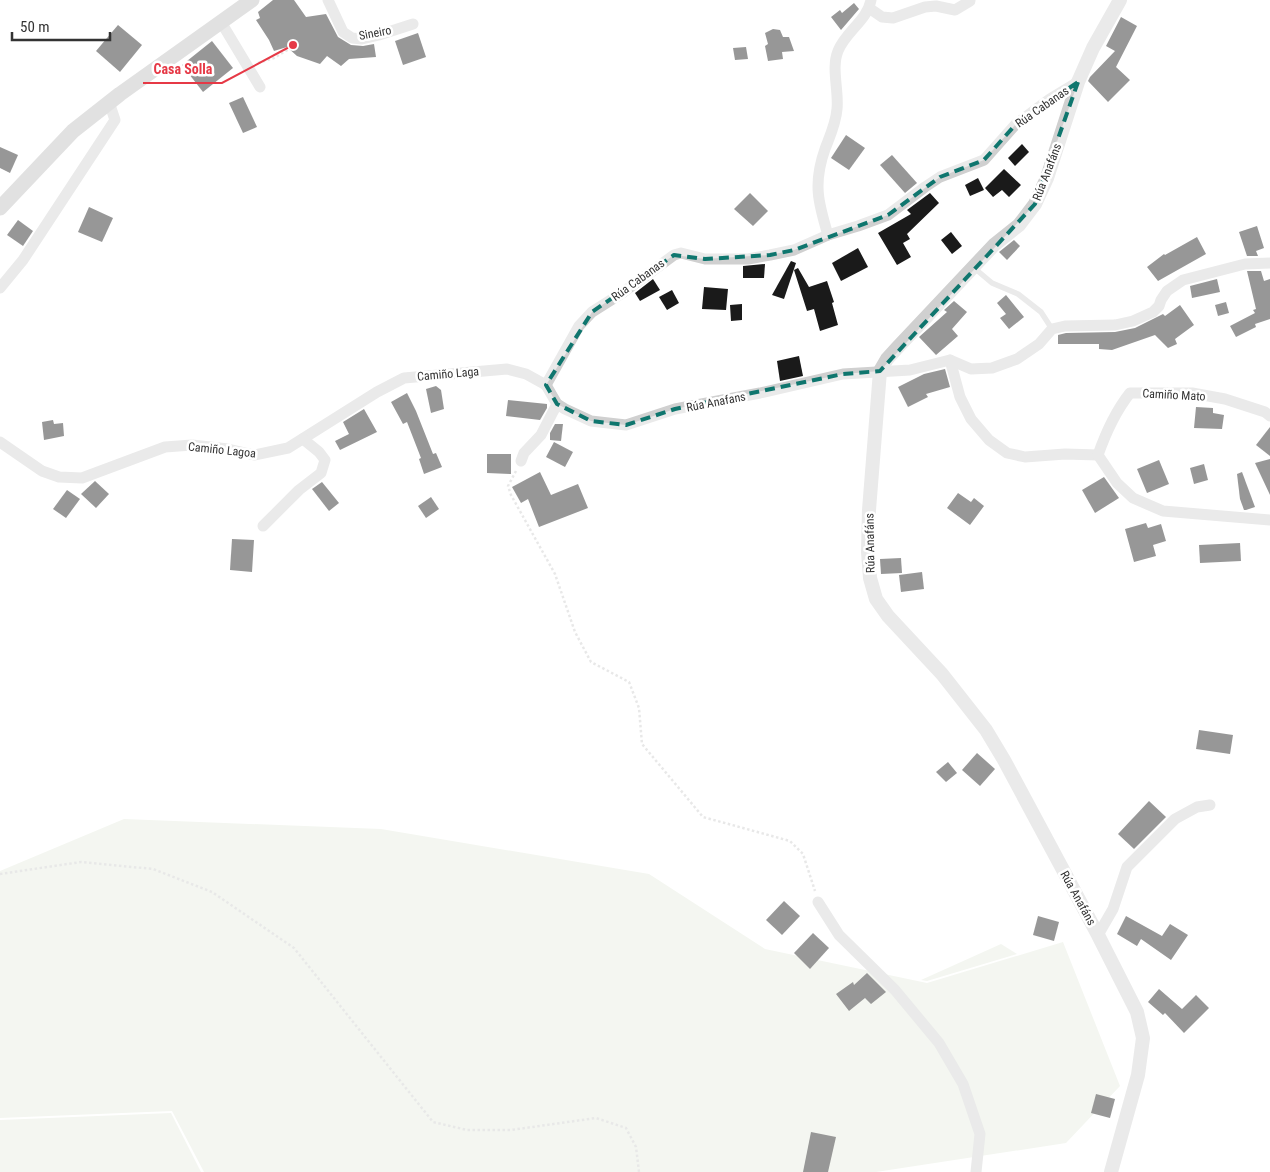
<svg xmlns="http://www.w3.org/2000/svg" width="1270" height="1172" font-family="'Roboto Condensed',sans-serif">
	<style>
		.green { fill: #e6ecdf }
		.building { fill: #1a1a1a }
		.lines { fill: none; stroke-linecap: round; stroke-linejoin: round }
		.path { stroke: #cdcdcd; stroke-width: 2.5; stroke-dasharray: 2.5 2.5; stroke-linecap: butt }
		.service { stroke: #d0d0d0; stroke-width: 5.5 }
		.minor { stroke: #d0d0d0; stroke-width: 11 }
		.tertiary { stroke: #d0d0d0; stroke-width: 14 }
		.secondary { stroke: #bdbdbd; stroke-width: 15 }
		.marked { fill: none; stroke: #0f766e; stroke-width: 4; stroke-dasharray: 10 6; stroke-linejoin: round }
		.labels { text-anchor: middle; dominant-baseline: central; stroke-width: 5; stroke-linejoin: round; paint-order: stroke }
		.street-label { font-size: 12px; fill: #333; stroke: #fff }
		.leader { fill: none; stroke: #e63946; stroke-width: 2 }
		.callout-dot { fill: #e63946; stroke: #fff; stroke-width: 2 }
		.callout-label { font-size: 14px; text-anchor: middle; font-weight: bold; fill: #e63946; stroke: #fff; stroke-width: 5; stroke-linejoin: round; paint-order: stroke }
	</style>
	<rect width="100%" height="100%" fill="#fff"/>
	<g class="green">
		<polygon points="124,819 381,829 649,874 765,949 927,983 1063,942 1120,1086 1066,1143 876,1172 204,1172 172,1111 0,1118 0,871"/>
		<polygon points="1001,944 1017,954 927,981 921,980"/>
		<polygon points="171,1113 201,1172 0,1172 0,1120"/>
	</g>
	<g class="building">
		<polygon points="273,0 294,0 306,17 326,14 338,37 351,45 363,46 374,44 376,57 349,59 341,66 327,56 320,64 297,56 287,47 274,51 269,40 256,20 260,18 258,12"/>
		<polygon points="854,3 859,9 841,30 831,17 840,10 842,13"/>
		<polygon points="1121,17 1137,26 1116,67 1130,80 1108,102 1088,81 1090,77 1115,51 1106,46"/>
		<polygon points="118,25 142,45 120,72 96,51"/>
		<polygon points="773,29 780,30 783,37 789,37 794,51 782,52 783,59 768,61 765,46 768,44 765,33"/>
		<polygon points="418,33 426,57 403,65 395,41"/>
		<polygon points="212,41 233,68 203,92 182,65"/>
		<polygon points="746,47 748,59 735,60 733,48"/>
		<polygon points="243,97 257,127 243,133 229,103"/>
		<polygon points="846,135 865,148 849,170 831,158"/>
		<polygon points="1022,144 1029,152 1015,166 1008,158"/>
		<polygon points="0,147 18,155 10,173 0,168"/>
		<polygon points="892,155 917,183 905,193 880,165"/>
		<polygon points="1004,169 1021,185 1009,197 1002,190 993,197 985,188"/>
		<polygon points="978,178 984,190 970,196 965,185"/>
		<polygon points="750,193 768,211 753,226 734,209"/>
		<polygon points="930,193 939,203 907,234 910,239 903,243 911,257 897,265 878,233 911,214 907,210"/>
		<polygon points="89,207 113,218 102,242 78,232"/>
		<polygon points="18,220 33,231 23,246 7,235"/>
		<polygon points="1257,226 1264,248 1256,251 1258,256 1247,256 1239,232"/>
		<polygon points="951,232 962,246 952,254 941,240"/>
		<polygon points="1197,237 1206,254 1158,281 1147,267 1164,254 1165,255"/>
		<polygon points="1014,240 1020,246 1007,260 999,252"/>
		<polygon points="858,248 868,267 841,281 832,263"/>
		<polygon points="791,261 796,263 784,299 772,295"/>
		<polygon points="765,264 764,278 743,278 743,266"/>
		<polygon points="798,268 809,287 827,281 834,302 832,303 838,325 820,331 814,309 807,311 794,270"/>
		<polygon points="1247,271 1261,271 1264,281 1270,279 1270,319 1255,324 1256,327 1236,337 1230,326 1255,313 1253,310 1256,309"/>
		<polygon points="653,279 660,290 640,301 635,293"/>
		<polygon points="1217,279 1220,292 1192,298 1190,286"/>
		<polygon points="704,287 728,289 726,310 702,309"/>
		<polygon points="672,290 679,303 667,310 659,297"/>
		<polygon points="1006,295 1024,317 1009,329 1000,318 1006,314 997,303"/>
		<polygon points="954,301 967,312 952,329 958,336 936,355 919,337 947,312 944,310"/>
		<polygon points="1226,302 1229,313 1218,316 1215,305"/>
		<polygon points="742,304 742,320 731,321 730,305"/>
		<polygon points="1180,305 1194,325 1175,339 1177,344 1168,348 1155,335 1112,350 1099,349 1099,344 1058,344 1058,335 1066,333 1115,332 1135,328 1163,314 1165,316"/>
		<polygon points="799,356 803,376 780,381 777,361"/>
		<polygon points="945,369 950,387 926,394 928,397 908,407 898,387 924,374"/>
		<polygon points="436,386 441,390 444,409 431,413 426,389"/>
		<polygon points="407,393 416,411 433,454 436,453 442,467 424,474 419,459 421,458 407,422 403,424 391,402"/>
		<polygon points="508,400 547,404 547,408 540,420 506,416"/>
		<polygon points="1196,407 1213,408 1213,413 1224,415 1222,429 1194,428"/>
		<polygon points="364,409 377,432 340,450 335,441 349,434 343,422"/>
		<polygon points="53,420 54,424 63,423 64,436 44,440 42,422"/>
		<polygon points="555,424 563,424 561,441 550,440 550,433"/>
		<polygon points="1270,427 1270,456 1256,445"/>
		<polygon points="554,442 573,452 565,467 546,457"/>
		<polygon points="487,454 511,454 511,474 487,473"/>
		<polygon points="1270,459 1270,495 1255,463"/>
		<polygon points="1159,460 1169,484 1147,493 1137,469"/>
		<polygon points="1204,464 1208,480 1194,484 1190,468"/>
		<polygon points="540,472 551,495 578,484 588,508 539,527 528,499 521,503 512,487"/>
		<polygon points="1242,472 1255,507 1246,510 1244,510 1240,499 1237,474"/>
		<polygon points="1104,477 1119,498 1095,513 1082,490"/>
		<polygon points="95,481 109,494 96,508 81,494"/>
		<polygon points="322,482 339,503 329,511 312,489"/>
		<polygon points="67,490 80,499 66,518 53,509"/>
		<polygon points="958,493 971,502 974,498 984,506 970,525 947,508"/>
		<polygon points="431,497 439,509 426,518 418,506"/>
		<polygon points="1146,523 1148,528 1161,524 1166,541 1153,545 1156,556 1134,562 1125,529"/>
		<polygon points="232,539 254,540 252,572 230,570"/>
		<polygon points="1240,543 1241,561 1200,563 1199,545"/>
		<polygon points="901,558 902,573 881,574 880,559"/>
		<polygon points="922,572 924,589 901,592 899,575"/>
		<polygon points="1199,730 1233,735 1230,754 1196,749"/>
		<polygon points="977,753 995,769 980,786 962,770"/>
		<polygon points="948,762 957,773 946,782 936,772"/>
		<polygon points="1149,801 1166,817 1134,849 1118,834"/>
		<polygon points="784,901 800,916 782,935 766,920"/>
		<polygon points="1038,916 1059,922 1054,941 1033,935"/>
		<polygon points="1126,916 1162,936 1170,924 1188,935 1171,960 1141,939 1137,946 1117,934"/>
		<polygon points="813,933 829,948 810,969 794,953"/>
		<polygon points="867,973 886,992 871,1004 865,998 849,1011 836,994 853,982 854,985"/>
		<polygon points="1159,989 1182,1009 1196,995 1209,1008 1184,1033 1165,1013 1163,1015 1148,1002"/>
		<polygon points="1096,1094 1115,1099 1110,1118 1091,1113"/>
		<polygon points="811,1132 836,1137 828,1172 803,1172"/>
	</g>
	<g class="lines">
		<g class="path">
			<polyline points="258,63 274,58 289,49"/>
			<polyline points="516,471 508,486 511,495 555,574 575,632 591,662 629,682 639,708 642,744 703,817 790,841 803,854 815,891"/>
			<polyline points="0,874 81,862 153,869 212,892 294,948 433,1122 467,1130 511,1130 596,1118 626,1128 636,1147 639,1172"/>
		</g>
		<polyline class="service" points="973,267 992,283 1018,294 1041,312 1052,329"/>
		<g class="minor">
			<polyline points="328,0 343,32 352,38 362,39 379,35 413,24"/>
			<polyline points="869,8 882,17 893,18 925,7 936,6 955,10 970,1 970,0"/>
			<polyline points="221,22 260,87"/>
			<path d="M828,235C818,202 813,183 825,149C830,136 836,123 837,109C839,91 831,68 838,51C846,31 867,21 871,0"/>
			<polyline points="0,288 23,260 115,120 109,102"/>
			<polyline points="950,360 960,397 971,419 989,440 1007,453 1025,457 1065,454 1098,455"/>
			<polyline points="546,385 557,404 565,409 591,421 626,425 675,409 760,393 843,374 910,370 950,360 971,369 992,368 1017,359 1039,344 1052,329 1065,326 1115,325 1133,321 1153,312 1159,306 1161,300 1167,291 1183,280 1245,264 1270,263"/>
			<polyline points="546,385 579,326 592,312 622,293 674,255 681,253 705,259 748,259 770,255 794,250 828,235 858,226 888,215 925,187 940,177 984,160 1016,124 1050,99 1078,82"/>
			<polyline points="0,442 42,471 59,477 82,478 165,447 192,445 228,449 254,455 288,448 377,392 404,378 507,369 526,374 546,385"/>
			<path d="M1098,455C1106,432 1115,412 1130,393H1192L1225,399L1265,412L1270,416"/>
			<polyline points="1098,455 1117,483 1133,498 1163,511 1270,520"/>
			<polyline points="521,461 524,453 541,435 557,404"/>
			<polyline points="263,526 299,490 321,473 325,460 319,452 303,439"/>
			<polyline points="818,902 839,935 895,990 939,1043 963,1084 980,1134 976,1172"/>
			<polyline points="1098,935 1113,909 1127,867 1175,819 1197,807 1210,805"/>
		</g>
		<polyline class="tertiary" points="1111,1172 1138,1075 1143,1038 1137,1012 1098,935 1004,760 986,730 942,674 888,616 876,599 870,578 868,552 869,510 880,371 887,359 897,348 994,245 1019,225 1035,204 1047,178 1078,82 1093,48 1120,0"/>
		<polyline class="secondary" points="0,208 73,131 120,94 252,0"/>
	</g>
	<path d="M0 0H1270V1172H0ZM1078,82L1035,204L880,371L843,374L675,409L626,425L591,421L557,404L546,385L592,312L674,255L705,259L770,255L794,250L888,215L940,177L984,160L1016,124Z" fill="#fff" fill-opacity=".55" fill-rule="evenodd"/>
	<path class="marked" d="M1078,82L1035,204L880,371L843,374L675,409L626,425L591,421L557,404L546,385L592,312L674,255L705,259L770,255L794,250L888,215L940,177L984,160L1016,124Z"/>
	<g class="labels">
		<g class="street-label">
			<text transform="translate(375 33) rotate(-11)">Sineiro</text>
			<text transform="translate(1042 107) rotate(-35)">Rúa Cabanas</text>
			<text transform="translate(1047 172) rotate(-69)">Rúa Anafáns</text>
			<text transform="translate(638 280) rotate(-36)">Rúa Cabanas</text>
			<text transform="translate(448 374) rotate(-5)">Camiño Laga</text>
			<text transform="translate(1174 395) rotate(3)">Camiño Mato</text>
			<text transform="translate(716 402) rotate(-11)">Rúa Anafans</text>
			<text transform="translate(222 450) rotate(6)">Camiño Lagoa</text>
			<text transform="translate(870 543) rotate(-91)">Rúa Anafáns</text>
			<text transform="translate(1078 898) rotate(61)">Rúa Anafáns</text>
		</g>
	</g>
	<path class="leader" d="M293 45L222 83H143"/>
	<circle class="callout-dot" cx="293" cy="45" r="5"/>
	<g class="callout-label">
		<text x="183" y="74">Casa Solla</text>
	</g>
	<path d="M12 32v8h98v-8" fill="none" stroke="#333333" stroke-width="2.5"/>
	<text x="20" y="32" font-size="15" fill="#333333" stroke="#ffffff" stroke-width="4" paint-order="stroke">50 m</text>
</svg>
